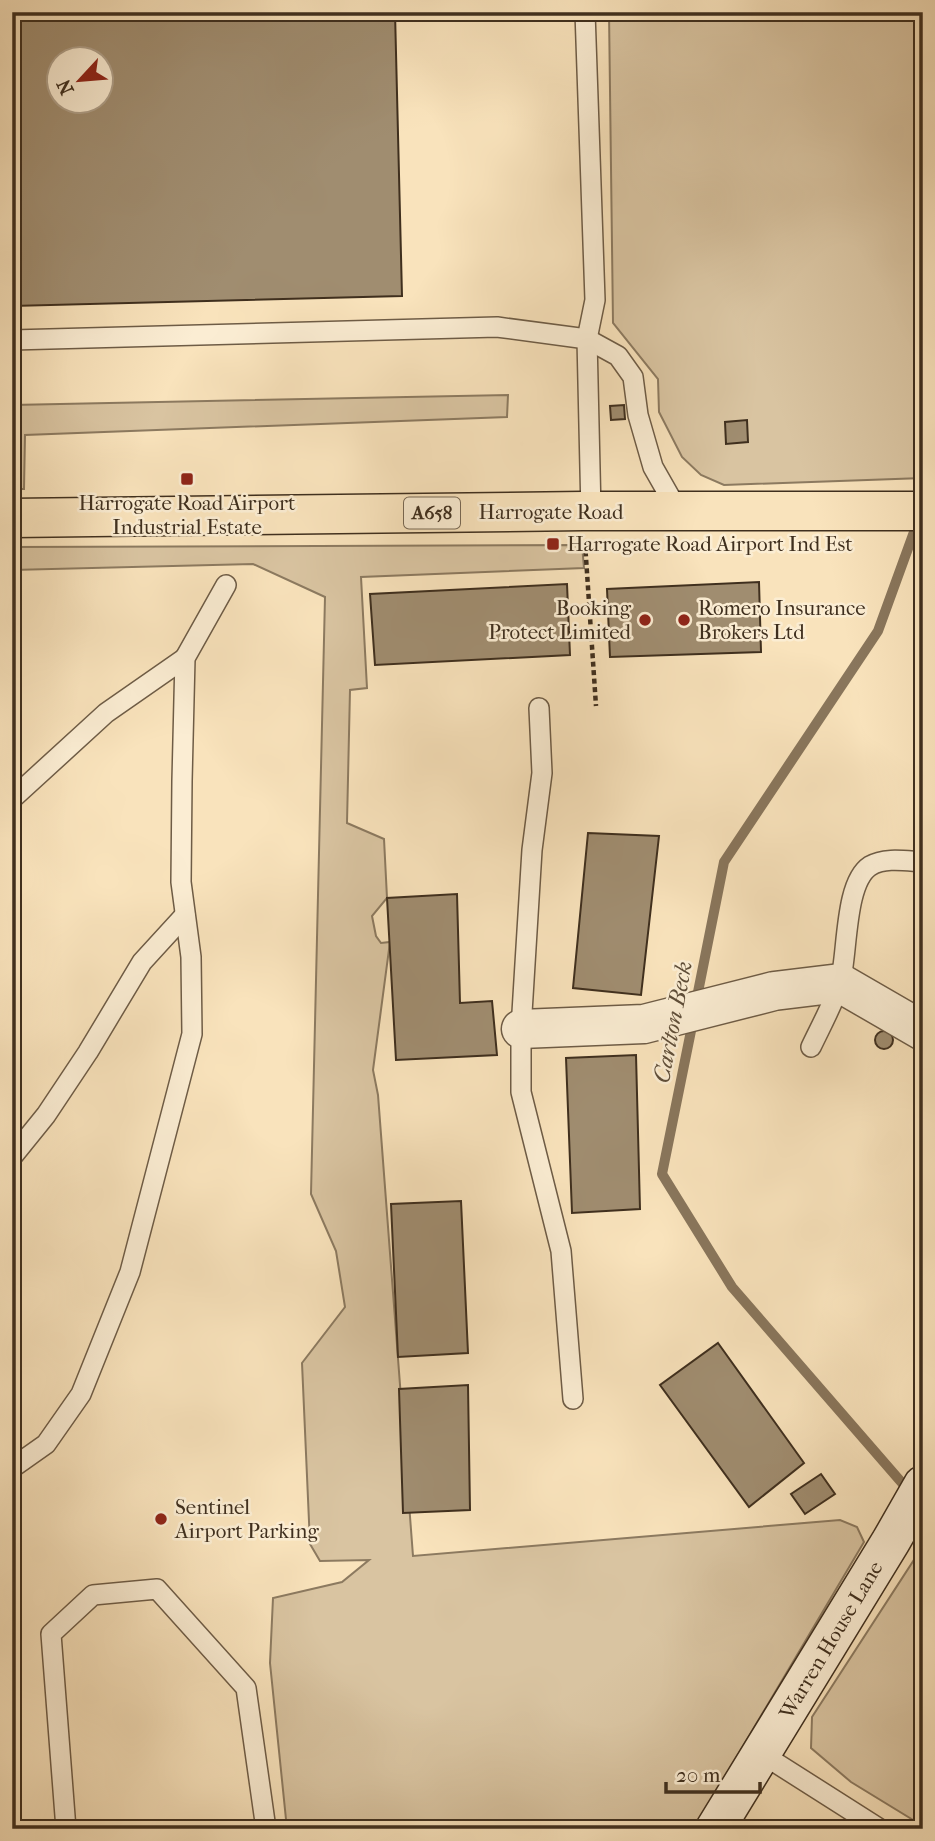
<svg xmlns="http://www.w3.org/2000/svg" width="935" height="1841" font-family="'IM FELL French Canon',serif">
	<style>
		.green { fill: #d9c4a1; stroke: #8c7a60; stroke-width: 2 }
		.lines { fill: none; stroke-linecap: round; stroke-linejoin: round }
		.stream { stroke: #89765c; stroke-width: 10 }
		.building { fill: #a08d70; stroke: #3f2f1e; stroke-width: 2; fill-rule: evenodd }
		.lane-casing { stroke: #6e5c46; stroke-width: 22 }
		.street-casing { stroke: #6e5c46; stroke-width: 41 }
		.secondary-casing { stroke: #3f2f1e; stroke-width: 41 }
		.highway-casing { stroke: #3f2f1e; stroke-width: 41 }
		.path { stroke: #3f2f1e; stroke-width: 4.5; stroke-dasharray: 5 3.5; stroke-linecap: butt }
		.lane { stroke: #fbedd3; stroke-width: 19 }
		.street { stroke: #fbedd3; stroke-width: 38 }
		.secondary { stroke: #fbedd3; stroke-width: 38 }
		.highway { stroke: #f9e3bc; stroke-width: 38 }
		.poi-dot { fill: #8f2418; stroke: #fbedd3; stroke-width: 2.5 }
		.labels { text-anchor: middle; dominant-baseline: central; stroke-width: 5; stroke-linejoin: round; paint-order: stroke }
		.shield { fill: #fbedd3; stroke: #776854; stroke-width: 2 }
		.shield-label { font-size: 19px; font-weight: bold; fill: #3f2f1e }
		.poi-label { font-size: 21px; fill: #3f2f1e; stroke: #fbedd3; text-anchor: start }
		.street-label { font-size: 21px; fill: #3f2f1e; stroke: #fbedd3 }
		.water-label { font-size: 23px; font-style: italic; fill: #5e4d38; stroke: #fbedd3 }
	</style>
	<rect width="100%" height="100%" fill="#f9e3bc"/>
	<filter id="stains"><feTurbulence type="fractalNoise" baseFrequency=".00286" numOctaves="4"/><feColorMatrix values="0 0 0 0 .2 0 0 0 0 .09 0 0 0 0 .02 0 0 0 .5 -.17"/></filter>
	<radialGradient id="worn" r=".72"><stop offset=".6" stop-color="#630" stop-opacity="0"/><stop offset="1" stop-color="#630" stop-opacity=".3"/></radialGradient>
	<g class="green">
		<polygon points="609,12 923,12 923,478 724,485 701,475 682,457 659,412 658,379 613,323"/>
		<polygon points="508,395 507,417 25,435 24,489 12,489 12,405"/>
		<polygon points="582,545 584,568 361,577 367,688 350,690 347,823 384,839 387,898 372,916 376,936 381,943 390,942 373,1070 378,1095 413,1556 840,1520 857,1527 864,1542 694,1829 287,1829 270,1663 273,1598 342,1582 369,1560 320,1561 310,1544 302,1363 345,1307 336,1251 311,1194 325,597 253,564 12,570 12,547"/>
		<polygon points="923,1546 923,1826 851,1782 811,1748 812,1717"/>
	</g>
	<g class="lines">
		<g class="stream">
			<polyline points="696,1002 724,862 878,631 918,521"/>
			<polyline points="693,1021 662,1174 732,1287 909,1491"/>
		</g>
	</g>
	<g class="building">
		<path d="M12,12H395L402,296L12,306ZM60,60H102V102H60Z"/>
		<polygon points="624,405 625,419 611,420 610,406"/>
		<polygon points="747,420 748,442 726,444 725,422"/>
		<polygon points="759,582 761,652 610,657 607,589"/>
		<polygon points="567,584 570,655 375,665 370,594"/>
		<polygon points="588,833 659,836 641,995 573,988"/>
		<polygon points="457,894 460,1003 492,1001 497,1055 396,1060 387,898"/>
		<circle cx="884" cy="1040" r="9"/>
		<polygon points="636,1055 640,1209 572,1213 566,1058"/>
		<polygon points="461,1201 468,1353 398,1357 391,1204"/>
		<polygon points="718,1343 804,1463 749,1507 660,1385"/>
		<polygon points="468,1385 470,1510 403,1513 399,1389"/>
		<polygon points="821,1474 835,1494 805,1514 791,1494"/>
	</g>
	<g class="lines">
		<defs>
			<g id="lane">
				<polyline points="585,12 595,300 587,339 591,512"/>
				<polyline points="12,340 497,327 587,339 618,356 633,377 638,415 653,467 678,511"/>
				<polyline points="539,708 542,773 532,850 521,1029 521,1092 561,1251 573,1399"/>
				<polyline points="12,799 106,713 185,658"/>
				<path d="M811,1047C820,1028 834,1002 840,983C848,954 844,883 870,866C885,857 906,861 923,862"/>
				<polyline points="12,1157 46,1115 88,1052 142,962 185,915"/>
				<polyline points="12,1468 46,1444 81,1394 130,1272 192,1034 191,957 181,882 182,781 185,658 226,585"/>
				<polyline points="762,1754 880,1829"/>
				<polyline points="66,1829 51,1634 93,1595 157,1589 246,1688 266,1829"/>
			</g>
			<polyline id="street" points="521,1029 644,1024 774,991 840,983 923,1031"/>
			<polyline id="secondary" points="715,1829 891,1541 923,1485"/>
			<polyline id="highway" points="12,518 583,511 923,511"/>
		</defs>
		<use href="#lane" class="lane-casing"/>
		<use href="#street" class="street-casing"/>
		<use href="#secondary" class="secondary-casing"/>
		<use href="#highway" class="highway-casing"/>
		<polyline class="path" points="585,543 596,706"/>
		<use href="#lane" class="lane"/>
		<use href="#street" class="street"/>
		<use href="#secondary" class="secondary"/>
		<use href="#highway" class="highway"/>
	</g>
	<g class="poi-dot">
		<rect x="180" y="472" width="14" height="14" rx="3.5"/>
		<rect x="546" y="537" width="14" height="14" rx="3.5"/>
		<circle cx="645" cy="620" r="7"/>
		<circle cx="684" cy="620" r="7"/>
		<circle cx="161" cy="1519" r="7"/>
	</g>
	<g class="labels">
		<rect class="shield" x="404" y="497.5" width="56" height="31" rx="5"/>
		<g class="shield-label">
			<text x="432" y="513">A658</text>
		</g>
		<g class="poi-label">
			<text x="187" y="503" text-anchor="middle">Harrogate Road Airport<tspan x="187" dy="24">Industrial Estate</tspan></text>
			<text x="567" y="544">Harrogate Road Airport Ind Est</text>
			<text x="631" y="608" text-anchor="end">Booking<tspan x="631" dy="24">Protect Limited</tspan></text>
			<text x="698" y="608">Romero Insurance<tspan x="698" dy="24">Brokers Ltd</tspan></text>
			<text x="175" y="1507">Sentinel<tspan x="175" dy="24">Airport Parking</tspan></text>
		</g>
		<g class="street-label">
			<text x="551" y="512">Harrogate Road</text>
			<text transform="translate(831 1640) rotate(-59)">Warren House Lane</text>
		</g>
		<g class="water-label">
			<text transform="translate(673 1022) rotate(-79)">Carlton Beck</text>
		</g>
	</g>
	<rect width="935" height="1841" fill="none" stroke="#f9e3bc" stroke-width="42"/>
	<rect x="14" y="14" width="907" height="1813" fill="none" stroke="#3f2f1e" stroke-width="3.5"/>
	<rect x="21" y="21" width="893" height="1799" fill="none" stroke="#3f2f1e" stroke-width="2"/>
	<g transform="translate(80 80) rotate(244)"><circle r="33" fill="#fbedd3" stroke="#b0a18b" stroke-width="2"/>
	<path d="M0-5L12 26L0 18L-12 26Z" fill="#8f2418"/>
	<text y="-10" font-size="19" font-weight="bold" text-anchor="middle" fill="#3f2f1e">N</text>
	</g>
	<path d="M666 1782v10h94v-10" fill="none" stroke="#3f2f1e" stroke-width="3.5"/>
	<text x="676" y="1782" font-size="21" fill="#3f2f1e" stroke="#fbedd3" stroke-width="5" paint-order="stroke">20 m</text>
	<rect width="100%" height="100%" filter="url(#stains)"/>
	<rect width="100%" height="100%" fill="url(#worn)"/>
</svg>
